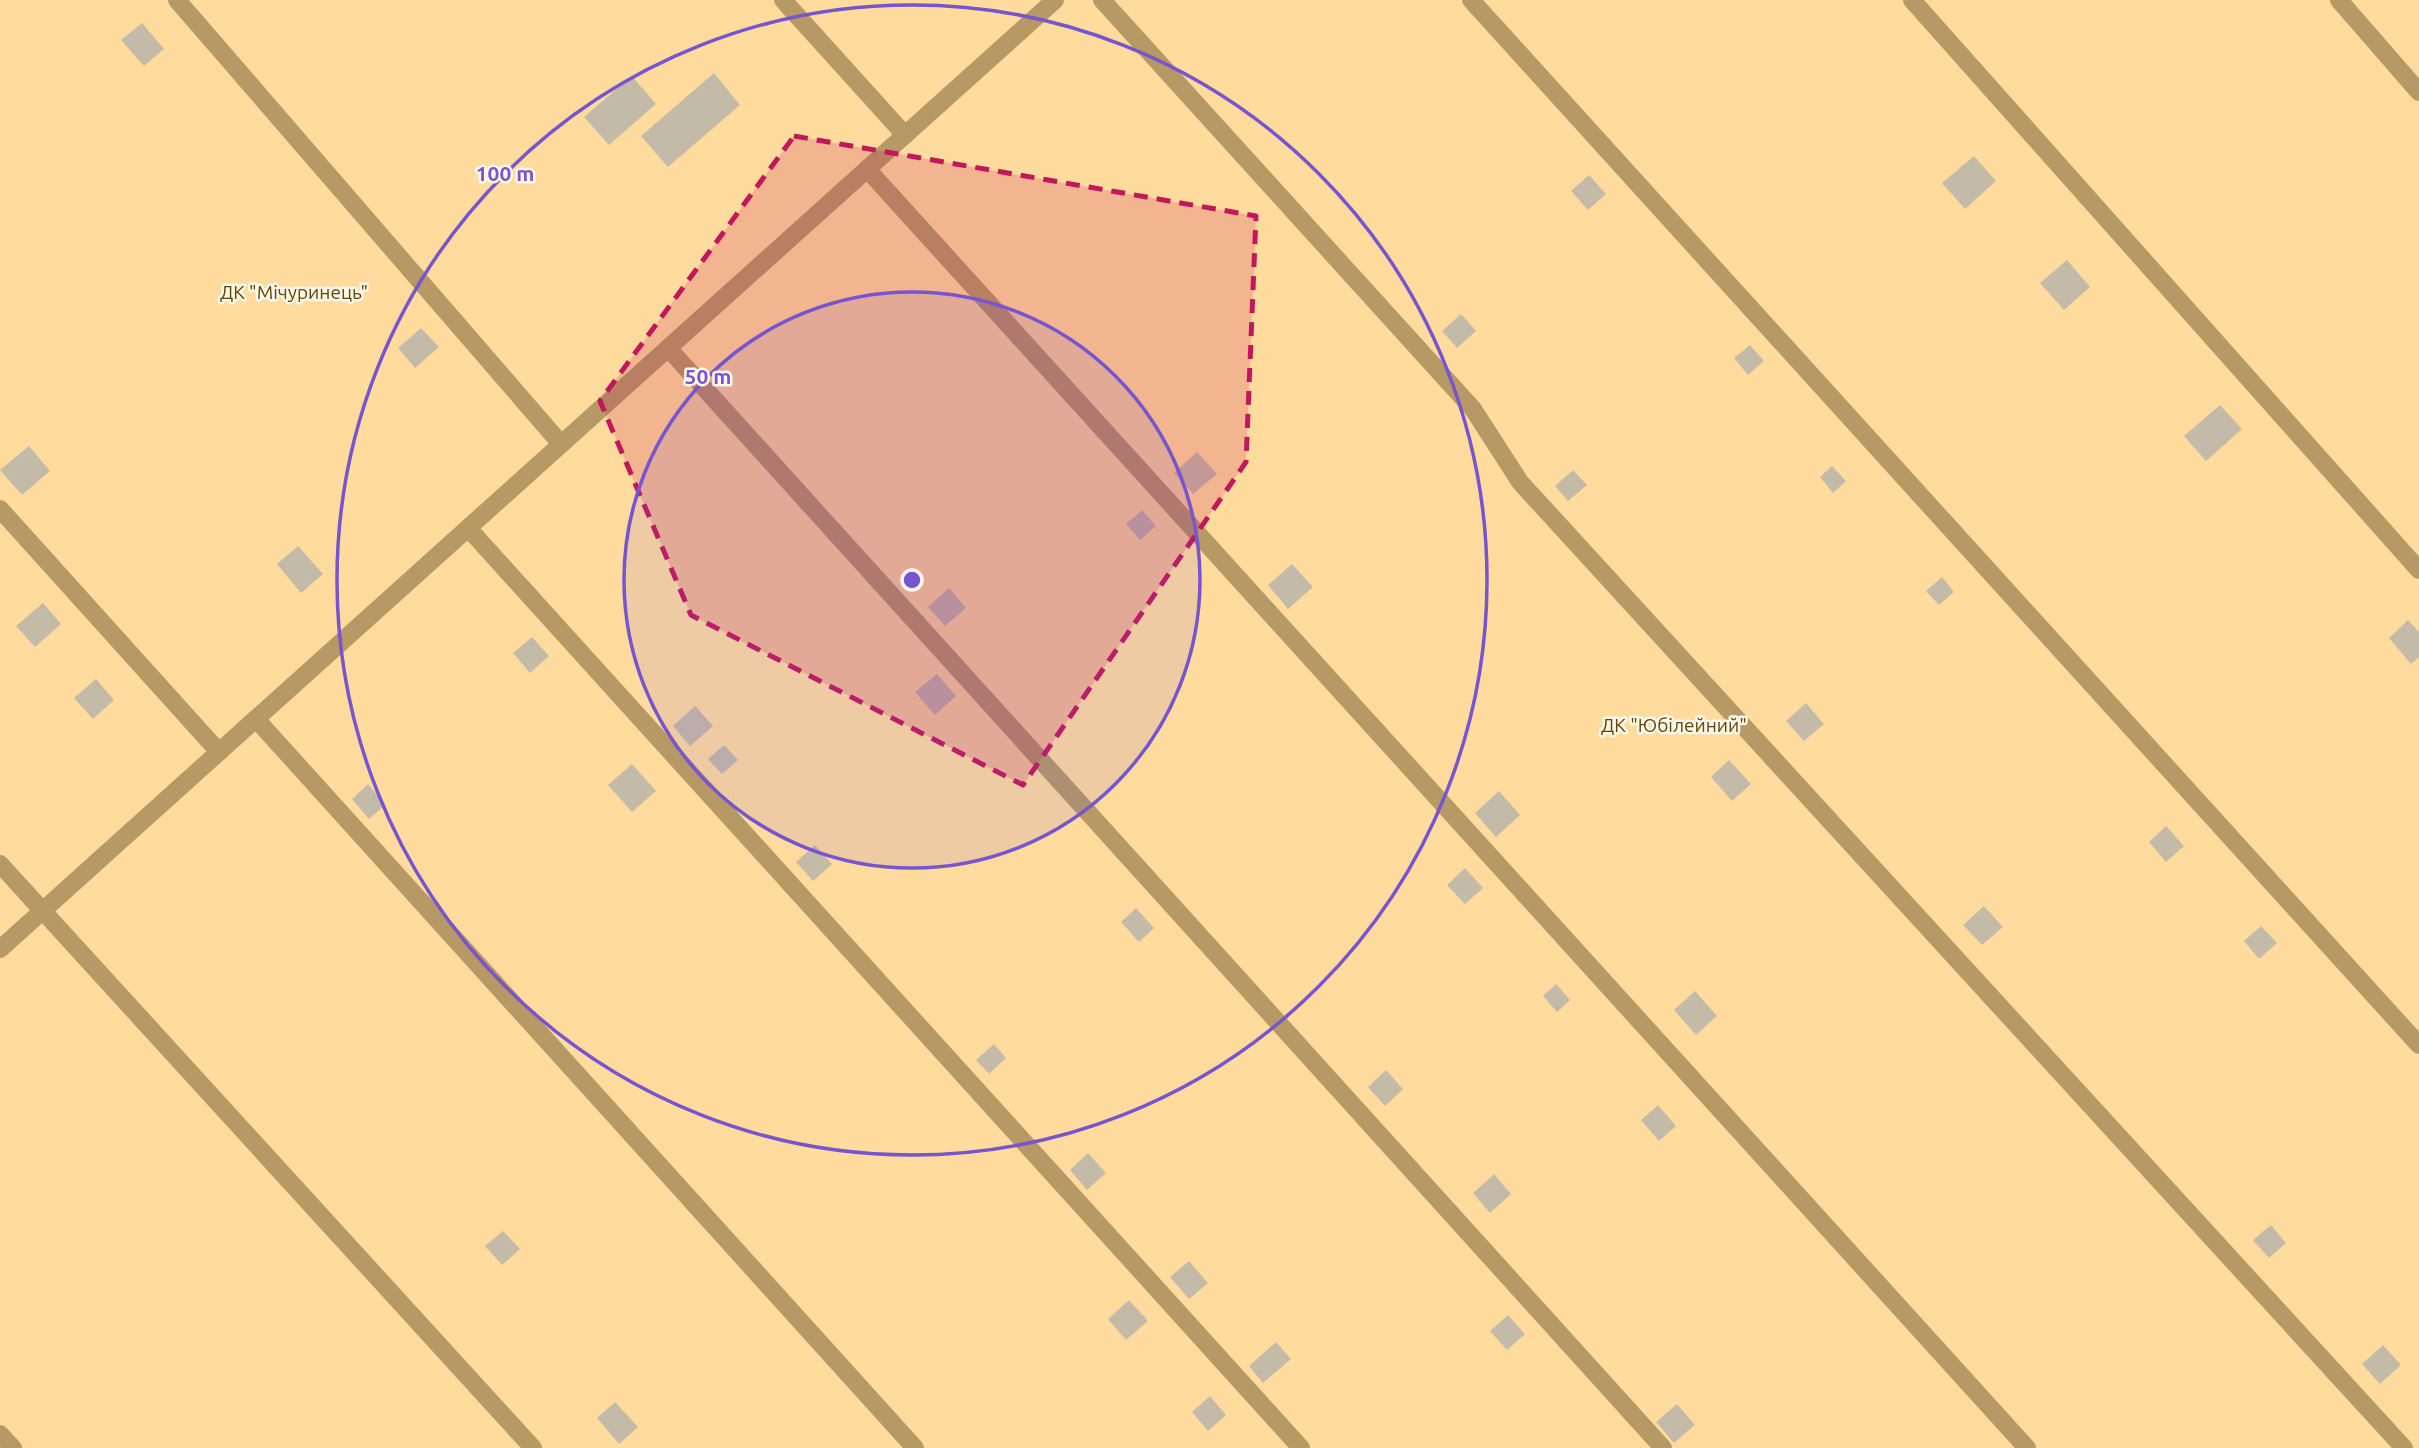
<svg xmlns="http://www.w3.org/2000/svg" width="2419" height="1448" font-family="Ubuntu,sans-serif">
	<style>
		.green { fill: #ffdc9e }
		.building { fill: #c4baa8 }
		.lines { fill: none; stroke-linecap: round; stroke-linejoin: round }
		.lane { stroke: #b69965; stroke-width: 18 }
		.marked { fill: #c2185b; fill-opacity: 0.2; stroke: #c2185b; stroke-width: 5; stroke-dasharray: 14 9; stroke-linejoin: round }
		.ring { fill: none; stroke: #7655cf; stroke-width: 3.5 }
		.labels { text-anchor: middle; dominant-baseline: central; stroke-width: 5; stroke-linejoin: round; paint-order: stroke }
		.park-label { font-size: 19px; fill: #644702; stroke: #fef8ec }
		.centre { fill: #7655cf; stroke: #fef8ec; stroke-width: 3.5 }
		.ring-label { font-size: 21px; text-anchor: middle; font-weight: bold; fill: #7655cf; stroke: #fef8ec; stroke-width: 5; stroke-linejoin: round; paint-order: stroke }
	</style>
	<rect width="100%" height="100%" fill="#fef8ec"/>
	<rect class="green" x="0" y="0" width="2419" height="1448"/>
	<g class="building">
		<polygon points="142,23 164,49 144,66 121,40"/>
		<polygon points="714,73 740,105 668,167 641,136"/>
		<polygon points="632,76 656,104 609,145 584,117"/>
		<polygon points="1974,156 1996,181 1965,209 1942,183"/>
		<polygon points="1589,175 1606,194 1588,210 1571,191"/>
		<polygon points="2067,260 2090,287 2064,310 2040,283"/>
		<polygon points="1461,314 1476,331 1457,348 1442,331"/>
		<polygon points="421,328 439,347 415,368 398,348"/>
		<polygon points="1750,345 1764,361 1748,375 1734,358"/>
		<polygon points="2220,405 2242,429 2206,461 2184,436"/>
		<polygon points="29,446 50,471 22,495 0,470"/>
		<polygon points="1197,452 1217,474 1193,494 1174,473"/>
		<polygon points="1832,466 1846,481 1833,493 1820,477"/>
		<polygon points="1573,470 1587,485 1568,501 1555,486"/>
		<polygon points="1142,510 1156,526 1140,540 1126,524"/>
		<polygon points="298,546 323,574 301,593 277,564"/>
		<polygon points="1292,564 1313,587 1288,609 1268,585"/>
		<polygon points="1942,577 1954,592 1939,605 1926,591"/>
		<polygon points="949,588 966,608 945,626 928,607"/>
		<polygon points="43,603 61,624 35,647 16,626"/>
		<polygon points="2408,620 2419,632 2419,657 2411,664 2389,638"/>
		<polygon points="532,637 549,656 530,673 513,653"/>
		<polygon points="937,674 956,696 935,715 915,692"/>
		<polygon points="96,679 114,700 93,719 74,698"/>
		<polygon points="1806,703 1824,724 1804,741 1786,721"/>
		<polygon points="695,706 713,726 690,746 673,726"/>
		<polygon points="724,745 738,760 722,774 708,759"/>
		<polygon points="1729,760 1751,784 1732,801 1711,777"/>
		<polygon points="632,764 656,791 632,812 608,785"/>
		<polygon points="368,784 385,805 369,819 352,799"/>
		<polygon points="1499,791 1520,815 1496,837 1475,813"/>
		<polygon points="2166,826 2184,846 2166,862 2149,842"/>
		<polygon points="815,845 832,864 813,881 796,862"/>
		<polygon points="1465,868 1483,888 1465,904 1447,885"/>
		<polygon points="1984,906 2003,927 1982,945 1963,925"/>
		<polygon points="1136,908 1154,928 1139,942 1121,922"/>
		<polygon points="2261,926 2277,943 2259,959 2244,941"/>
		<polygon points="1556,984 1570,1000 1557,1012 1543,996"/>
		<polygon points="1695,991 1717,1016 1696,1035 1674,1010"/>
		<polygon points="994,1044 1006,1058 989,1074 976,1060"/>
		<polygon points="1386,1070 1403,1089 1385,1106 1368,1087"/>
		<polygon points="1658,1105 1676,1126 1659,1141 1641,1120"/>
		<polygon points="1088,1153 1106,1173 1087,1190 1070,1170"/>
		<polygon points="1494,1174 1511,1194 1490,1213 1473,1193"/>
		<polygon points="2271,1225 2286,1243 2269,1258 2253,1240"/>
		<polygon points="503,1231 520,1249 502,1265 485,1246"/>
		<polygon points="1189,1261 1208,1283 1189,1299 1170,1277"/>
		<polygon points="1129,1300 1148,1321 1126,1340 1108,1319"/>
		<polygon points="1508,1315 1525,1334 1507,1350 1490,1331"/>
		<polygon points="1276,1342 1291,1359 1263,1383 1249,1366"/>
		<polygon points="2383,1345 2401,1365 2380,1384 2362,1364"/>
		<polygon points="1210,1396 1226,1415 1208,1431 1192,1412"/>
		<polygon points="615,1402 638,1427 619,1444 597,1418"/>
		<polygon points="1677,1404 1695,1425 1674,1443 1656,1422"/>
	</g>
	<g class="lines">
		<g class="lane">
			<polyline points="177,0 561,444"/>
			<polyline points="783,0 905,135"/>
			<polyline points="1102,0 1473,409 1520,482 2404,1448"/>
			<polyline points="1471,0 2419,1045"/>
			<polyline points="1912,0 2419,570"/>
			<polyline points="2339,0 2419,92"/>
			<polyline points="867,169 2027,1448"/>
			<polyline points="668,348 1663,1448"/>
			<polyline points="0,509 219,752"/>
			<polyline points="468,528 1301,1448"/>
			<polyline points="256,719 915,1448"/>
			<polyline points="0,864 533,1448"/>
			<polyline points="0,949 1055,0"/>
			<polyline points="0,1434 13,1448"/>
		</g>
	</g>
	<path class="marked" d="M794,136L1256,216L1246,462L1023,785L691,615L600,401Z"/>
	<circle cx="912" cy="580" r="288" fill="#7655cf" fill-opacity=".12"/>
	<g class="ring">
		<circle cx="912" cy="580" r="288"/>
		<circle cx="912" cy="580" r="575"/>
	</g>
	<g class="labels">
		<g class="park-label">
			<text x="294" y="292">ДК "Мічуринець"</text>
			<text x="1674" y="725">ДК "Юбілейний"</text>
		</g>
	</g>
	<circle cx="912" cy="580" r="10" class="centre"/>
	<g class="ring-label">
		<text x="505" y="181">100 m</text>
		<text x="708" y="384">50 m</text>
	</g>
</svg>
